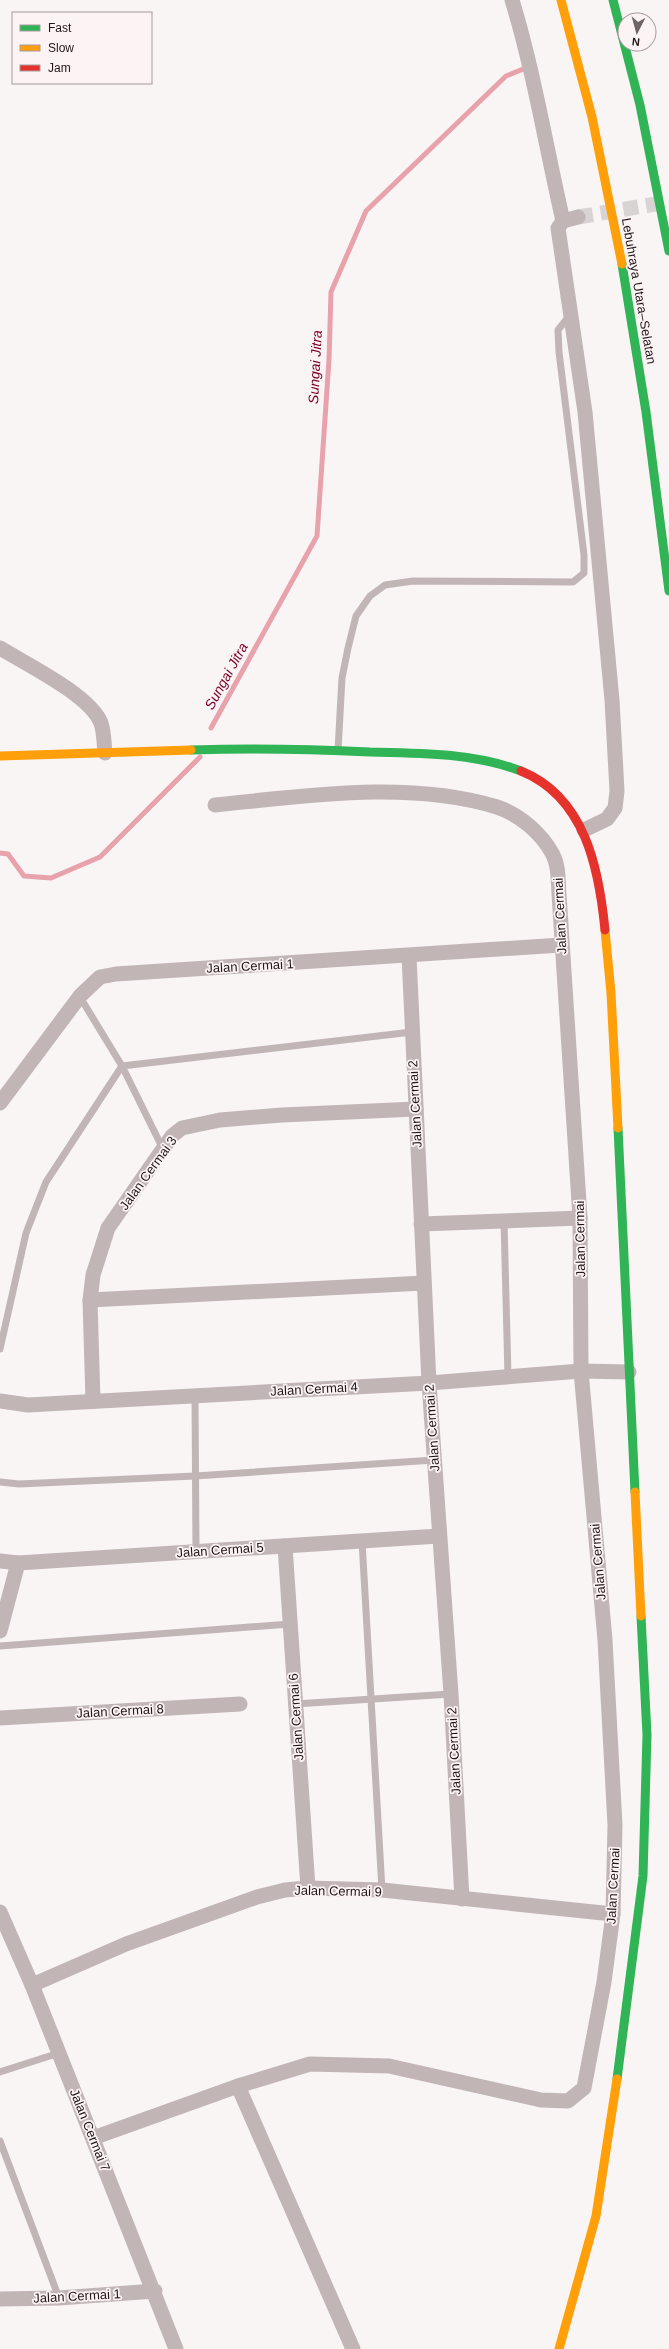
<svg xmlns="http://www.w3.org/2000/svg" width="669" height="2349" font-family="Arial,sans-serif">
	<style>
		.lines { fill: none; stroke-linecap: round; stroke-linejoin: round }
		.stream { stroke: #e8a2ab; stroke-width: 5 }
		.street-tunnel { stroke: #d9d4d4; stroke-width: 15; stroke-dasharray: 15 8; stroke-linecap: butt }
		.lane { stroke: #c2b5b6; stroke-width: 7 }
		.street { stroke: #c2b5b6; stroke-width: 15 }
		.fast { stroke: #30b455; stroke-width: 9 }
		.slow { stroke: #ff9f0a; stroke-width: 9 }
		.jam { stroke: #e5322d; stroke-width: 9 }
		.labels { text-anchor: middle; dominant-baseline: central; stroke-width: 3.5; stroke-linejoin: round; paint-order: stroke }
		.street-label { font-size: 13px; fill: #231718; stroke: #fbf3f4 }
		.water-label { font-size: 14px; font-style: italic; fill: #7a0028; stroke: #fbf3f4 }
	</style>
	<rect width="100%" height="100%" fill="#f9f5f5"/>
	<g class="lines">
		<g class="stream">
			<polyline points="211,728 317,536 329,360 331,292 366,211 506,76 528,67"/>
			<polyline points="0,853 8,854 24,876 51,878 100,857 200,757"/>
		</g>
		<polyline class="street-tunnel" points="578,217 668,202"/>
		<g class="lane">
			<polyline points="338,750 342,678 348,648 356,616 370,596 385,585 413,581 573,582 584,573 584,555 559,352 558,330 570,315"/>
			<polyline points="80,997 122,1066 163,1149"/>
			<polyline points="504,1221 508,1376"/>
			<polyline points="0,1349 26,1233 46,1182 122,1066 412,1032"/>
			<polyline points="195,1395 196,1551"/>
			<polyline points="0,1482 19,1484 195,1476 434,1460"/>
			<polyline points="362,1541 382,1890"/>
			<polyline points="0,1646 290,1624"/>
			<polyline points="295,1704 451,1694"/>
			<polyline points="0,2072 59,2053"/>
			<polyline points="0,2141 59,2298"/>
		</g>
		<g class="street">
			<path d="M512,0C534,72 546,147 563,221"/>
			<polyline points="578,217 563,221 558,228 585,412 612,700 617,791 615,808 607,819 584,830"/>
			<path d="M0,648C26,664 90,695 101,723C104,732 104,743 105,753"/>
			<polyline points="409,956 429,1383 451,1694 462,1899"/>
			<polyline points="0,1103 80,996 100,977 116,974 561,945"/>
			<polyline points="421,1224 580,1218"/>
			<polyline points="90,1300 424,1283"/>
			<polyline points="0,1401 28,1405 429,1383 581,1371 629,1372"/>
			<polyline points="93,1401 90,1300 93,1275 100,1253 108,1228 172,1136 182,1128 220,1120 282,1115 416,1109"/>
			<polyline points="285,1546 308,1888"/>
			<polyline points="0,1561 18,1563 439,1536"/>
			<polyline points="0,1631 18,1563"/>
			<polyline points="0,1718 240,1704"/>
			<polyline points="0,1912 32,1985 176,2349"/>
			<polyline points="32,1985 126,1944 257,1897 285,1890 308,1888 382,1890 613,1914"/>
			<polyline points="238,2086 353,2349"/>
			<path d="M93,2138L238,2086L310,2064L389,2066L541,2100L568,2101L584,2088L604,1982L613,1914L615,1825L605,1640L581,1371L580,1218L559,894C558,881 559,865 552,853C541,833 519,814 497,807C409,780 305,796 215,805"/>
			<polyline points="0,2299 59,2298 155,2291"/>
		</g>
		<g class="fast">
			<polyline points="613,0 640,105 669,251"/>
			<polyline points="622,264 646,412 669,591"/>
			<path d="M191,750C251,748 310,749 370,752C420,753 474,753 521,771"/>
			<polyline points="618,1128 635,1492"/>
			<polyline points="617,2079 643,1876 647,1735 641,1616"/>
		</g>
		<g class="slow">
			<polyline points="561,0 592,117 622,264"/>
			<polyline points="0,756 191,750"/>
			<polyline points="605,930 611,993 618,1128"/>
			<polyline points="635,1492 641,1616"/>
			<polyline points="559,2349 596,2216 617,2079"/>
		</g>
		<path class="jam" d="M521,771C585,797 599,868 605,930"/>
	</g>
	<g class="labels">
		<g class="street-label">
			<text transform="translate(639 291) rotate(80)">Lebuhraya Utara–Selatan</text>
			<text transform="translate(560 916) rotate(-93)">Jalan Cermai</text>
			<text transform="translate(250 966) rotate(-3)">Jalan Cermai 1</text>
			<text transform="translate(415 1104) rotate(-93)">Jalan Cermai 2</text>
			<text transform="translate(148 1173) rotate(-54)">Jalan Cermai 3</text>
			<text transform="translate(580 1239) rotate(-91)">Jalan Cermai</text>
			<text transform="translate(314 1389) rotate(-3)">Jalan Cermai 4</text>
			<text transform="translate(432 1428) rotate(-94)">Jalan Cermai 2</text>
			<text transform="translate(220 1550) rotate(-4)">Jalan Cermai 5</text>
			<text transform="translate(598 1562) rotate(-95)">Jalan Cermai</text>
			<text transform="translate(120 1711) rotate(-3)">Jalan Cermai 8</text>
			<text transform="translate(296 1717) rotate(-94)">Jalan Cermai 6</text>
			<text transform="translate(454 1751) rotate(-93)">Jalan Cermai 2</text>
			<text transform="translate(613 1886) rotate(-87)">Jalan Cermai</text>
			<text transform="translate(338 1891) rotate(1)">Jalan Cermai 9</text>
			<text transform="translate(90 2130) rotate(68)">Jalan Cermai 7</text>
			<text transform="translate(77 2296) rotate(-3)">Jalan Cermai 1</text>
		</g>
		<g class="water-label">
			<text transform="translate(315 367) rotate(-87)">Sungai Jitra</text>
			<text transform="translate(226 676) rotate(-61)">Sungai Jitra</text>
		</g>
	</g>
	<rect x="12" y="12" width="140" height="72" fill="#fbf3f4" stroke="#a59b9c"/>
	<rect x="20" y="25" width="20" height="6" fill="#30b455" stroke="#a59b9c"/>
	<text x="48" y="32" font-size="12" fill="#231718">Fast</text>
	<rect x="20" y="45" width="20" height="6" fill="#ff9f0a" stroke="#a59b9c"/>
	<text x="48" y="52" font-size="12" fill="#231718">Slow</text>
	<rect x="20" y="65" width="20" height="6" fill="#e5322d" stroke="#a59b9c"/>
	<text x="48" y="72" font-size="12" fill="#231718">Jam</text>
	<g transform="translate(637 32) rotate(186)"><circle r="19" fill="#fbf3f4" stroke="#a59b9c"/>
	<path d="M0-3L7 15L0 10L-7 15Z" fill="#6e6565"/>
	<text y="-6" font-size="11" font-weight="bold" text-anchor="middle" fill="#231718">N</text>
	</g>
</svg>
